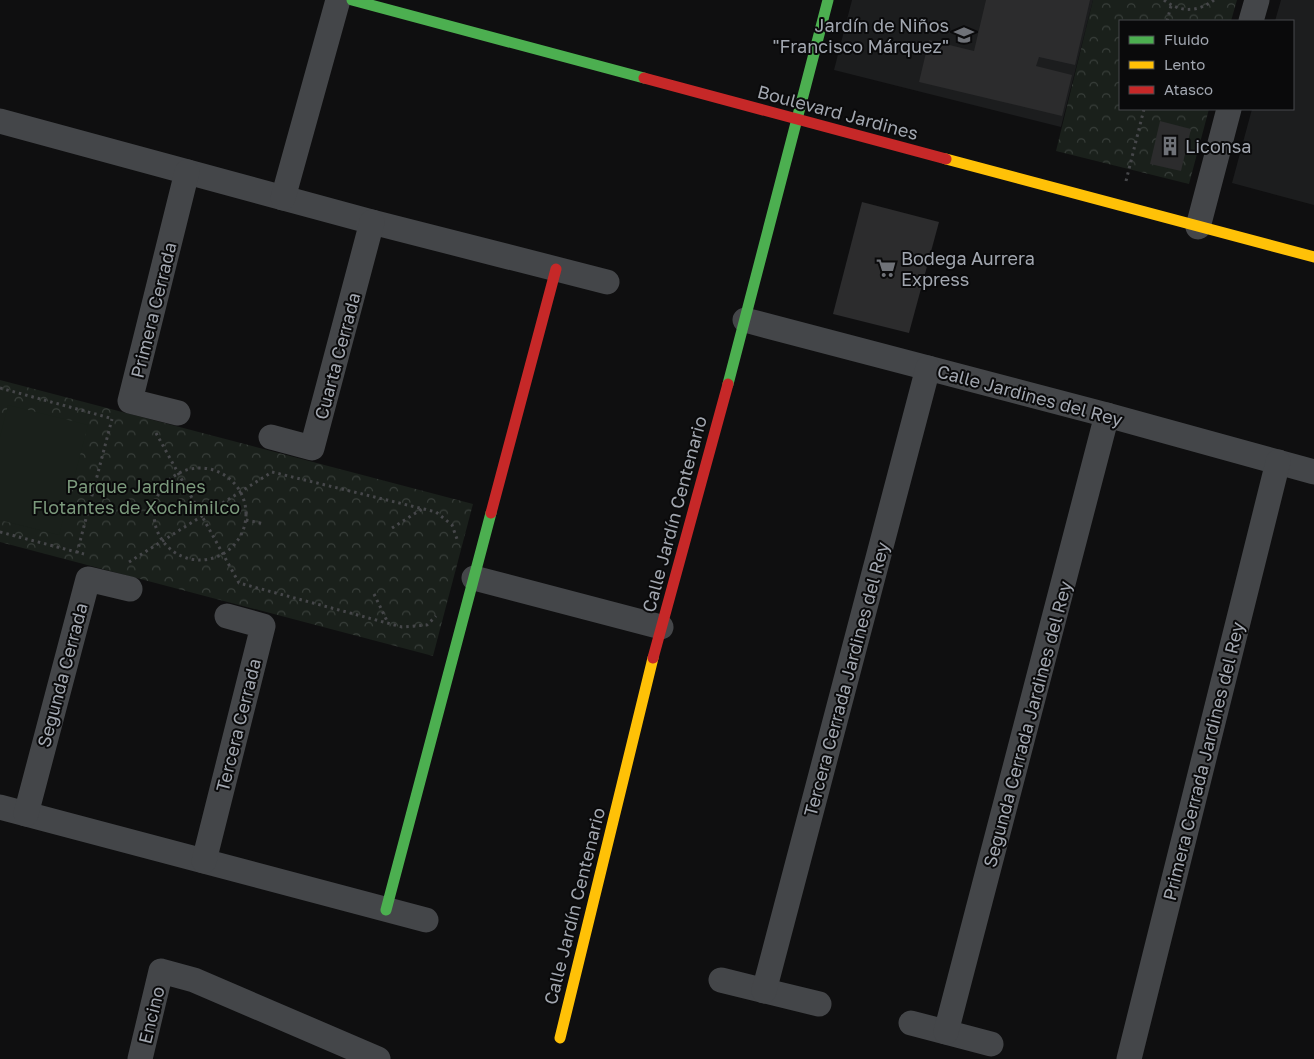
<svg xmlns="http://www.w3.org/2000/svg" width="1314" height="1059" font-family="'Golos Text',sans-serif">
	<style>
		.built { fill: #1c1d1e }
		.forest { fill: url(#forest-crowns) }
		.pitch { fill: #1a201b }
		.building { fill: #2c2c2d }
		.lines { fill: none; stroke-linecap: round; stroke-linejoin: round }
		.path { stroke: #46474a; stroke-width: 3; stroke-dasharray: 2.5 4; stroke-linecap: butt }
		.street { stroke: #444649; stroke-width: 25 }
		.fast { stroke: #4caf50; stroke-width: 11 }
		.slow { stroke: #ffc107; stroke-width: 11 }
		.jam { stroke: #c62828; stroke-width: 11 }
		.labels { text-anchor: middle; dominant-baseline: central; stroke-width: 4; stroke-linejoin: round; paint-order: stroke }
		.poi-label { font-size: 18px; fill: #a2a7b0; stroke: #0a0a0b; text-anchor: start }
		.street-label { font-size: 18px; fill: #a2a7b0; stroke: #0a0a0b }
		.park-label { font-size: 18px; fill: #7b997c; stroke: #0a0a0b }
	</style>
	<defs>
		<pattern id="forest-crowns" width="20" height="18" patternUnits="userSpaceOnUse" patternTransform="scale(1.25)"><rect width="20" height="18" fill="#1a201b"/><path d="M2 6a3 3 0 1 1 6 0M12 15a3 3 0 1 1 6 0" fill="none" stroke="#383e3a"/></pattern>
	</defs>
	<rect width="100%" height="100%" fill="#0f0f10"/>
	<g class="built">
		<polygon points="852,0 1093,0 1061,127 834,70"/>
		<polygon points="1281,0 1314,0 1314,205 1232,183 1252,109 1293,109 1293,21 1275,21"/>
	</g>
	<g class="forest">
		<polygon points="1093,0 1237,0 1231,21 1120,21 1120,109 1209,109 1189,184 1056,151"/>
		<polygon points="0,380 473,504 433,656 0,542"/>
	</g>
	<polygon class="pitch" points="8,405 88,425 59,535 0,520 0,437"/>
	<g class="building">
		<polygon points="986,0 1090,0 1075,65 1039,57 1036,66 1072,75 1062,116 919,82 929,40 974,51"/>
		<polygon points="1160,121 1191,129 1181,171 1150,164"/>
		<polygon points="862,202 939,222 909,333 833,314"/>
	</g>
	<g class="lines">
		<g class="path">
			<path d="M1164,0C1180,13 1198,12 1214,0"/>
			<polyline points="1167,21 1171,6"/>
			<polyline points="1126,181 1144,109"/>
			<polyline points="0,388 110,418"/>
			<polyline points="156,433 239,583 402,627 427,625 436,616"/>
			<circle cx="200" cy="514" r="46"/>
			<polyline points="246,520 265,524"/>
			<polyline points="392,528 422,509"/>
			<polyline points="0,532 84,554"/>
			<polyline points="77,553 112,419"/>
			<polyline points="129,562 272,472 436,512 452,525 457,539"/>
			<polyline points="374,594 388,623"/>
		</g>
		<g class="street">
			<polyline points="1251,21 1257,0"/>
			<polyline points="0,121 372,222 607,282"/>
			<polyline points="283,198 338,0"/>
			<polyline points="1198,227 1229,109"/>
			<polyline points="745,320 1107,415 1314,472"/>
			<polyline points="178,413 130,401 187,172"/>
			<polyline points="271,437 312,448 372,222"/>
			<polyline points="474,578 661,627"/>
			<polyline points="0,807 426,920"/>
			<polyline points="26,814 88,579 130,589"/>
			<polyline points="204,861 263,626 227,616"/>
			<polyline points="721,980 819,1004"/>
			<polyline points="764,991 928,368"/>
			<polyline points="911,1023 991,1044"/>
			<polyline points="946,1032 1107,415"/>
			<polyline points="140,1059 161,971 194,980 378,1059"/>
			<polyline points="1129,1059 1278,462"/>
		</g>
		<g class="fast">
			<polyline points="352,0 644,78"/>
			<polyline points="728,384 828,0"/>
			<polyline points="386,910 491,513"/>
		</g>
		<g class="slow">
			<polyline points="946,159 1314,257"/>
			<polyline points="560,1038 653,658"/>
		</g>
		<g class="jam">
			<polyline points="644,78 946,159"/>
			<polyline points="491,513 556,269"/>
			<polyline points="653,658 728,384"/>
		</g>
	</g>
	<defs>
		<symbol id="school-bare" viewBox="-9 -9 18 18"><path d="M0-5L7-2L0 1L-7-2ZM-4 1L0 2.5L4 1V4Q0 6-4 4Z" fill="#6f7278" stroke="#0a0a0b" stroke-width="2.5" paint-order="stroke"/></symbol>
		<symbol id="building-bare" viewBox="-9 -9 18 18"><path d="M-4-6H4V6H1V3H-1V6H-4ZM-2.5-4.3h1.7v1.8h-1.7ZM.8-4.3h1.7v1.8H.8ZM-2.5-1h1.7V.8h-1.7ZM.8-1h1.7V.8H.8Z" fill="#6f7278" stroke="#0a0a0b" stroke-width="2.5" paint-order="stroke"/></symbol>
		<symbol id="supermarket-bare" viewBox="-9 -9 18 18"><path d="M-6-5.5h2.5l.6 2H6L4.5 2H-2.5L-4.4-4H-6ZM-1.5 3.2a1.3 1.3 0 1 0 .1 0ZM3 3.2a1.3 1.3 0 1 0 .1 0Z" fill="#6f7278" stroke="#0a0a0b" stroke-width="2.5" paint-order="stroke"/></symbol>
	</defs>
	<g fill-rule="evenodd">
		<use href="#school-bare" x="950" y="21" width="28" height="28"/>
		<use href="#building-bare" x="1156" y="132" width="28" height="28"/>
		<use href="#supermarket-bare" x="872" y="254" width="28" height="28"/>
	</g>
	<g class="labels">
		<g class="poi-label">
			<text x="949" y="25" text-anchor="end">Jardín de Niños<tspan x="949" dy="21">"Francisco Márquez"</tspan></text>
			<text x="1185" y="146">Liconsa</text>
			<text x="901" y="258">Bodega Aurrera<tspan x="901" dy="21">Express</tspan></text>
		</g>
		<g class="street-label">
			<text transform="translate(838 112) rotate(15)">Boulevard Jardines</text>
			<text transform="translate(153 310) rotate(-76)">Primera Cerrada</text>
			<text transform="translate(337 356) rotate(-75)">Cuarta Cerrada</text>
			<text transform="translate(1030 395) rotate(15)">Calle Jardines del Rey</text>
			<text transform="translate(674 514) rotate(-75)">Calle Jardín Centenario</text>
			<text transform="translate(62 675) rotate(-75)">Segunda Cerrada</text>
			<text transform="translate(846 679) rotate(-75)">Tercera Cerrada Jardines del Rey</text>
			<text transform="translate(1027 724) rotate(-75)">Segunda Cerrada Jardines del Rey</text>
			<text transform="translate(238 725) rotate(-76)">Tercera Cerrada</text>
			<text transform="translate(1203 761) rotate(-76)">Primera Cerrada Jardines del Rey</text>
			<text transform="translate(574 906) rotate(-76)">Calle Jardín Centenario</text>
			<text transform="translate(151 1015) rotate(-76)">Encino</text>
		</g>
		<g class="park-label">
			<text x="136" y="486">Parque Jardines<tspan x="136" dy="21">Flotantes de Xochimilco</tspan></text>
		</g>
	</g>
	<rect x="1119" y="20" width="175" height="90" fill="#0a0a0b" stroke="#47494d"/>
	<rect x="1129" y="36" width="25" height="8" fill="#4caf50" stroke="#47494d"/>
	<text x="1164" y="45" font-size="15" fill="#a2a7b0">Fluido</text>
	<rect x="1129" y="61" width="25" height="8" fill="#ffc107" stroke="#47494d"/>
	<text x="1164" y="70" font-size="15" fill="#a2a7b0">Lento</text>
	<rect x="1129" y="86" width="25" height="8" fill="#c62828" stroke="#47494d"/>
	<text x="1164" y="95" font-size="15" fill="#a2a7b0">Atasco</text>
</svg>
